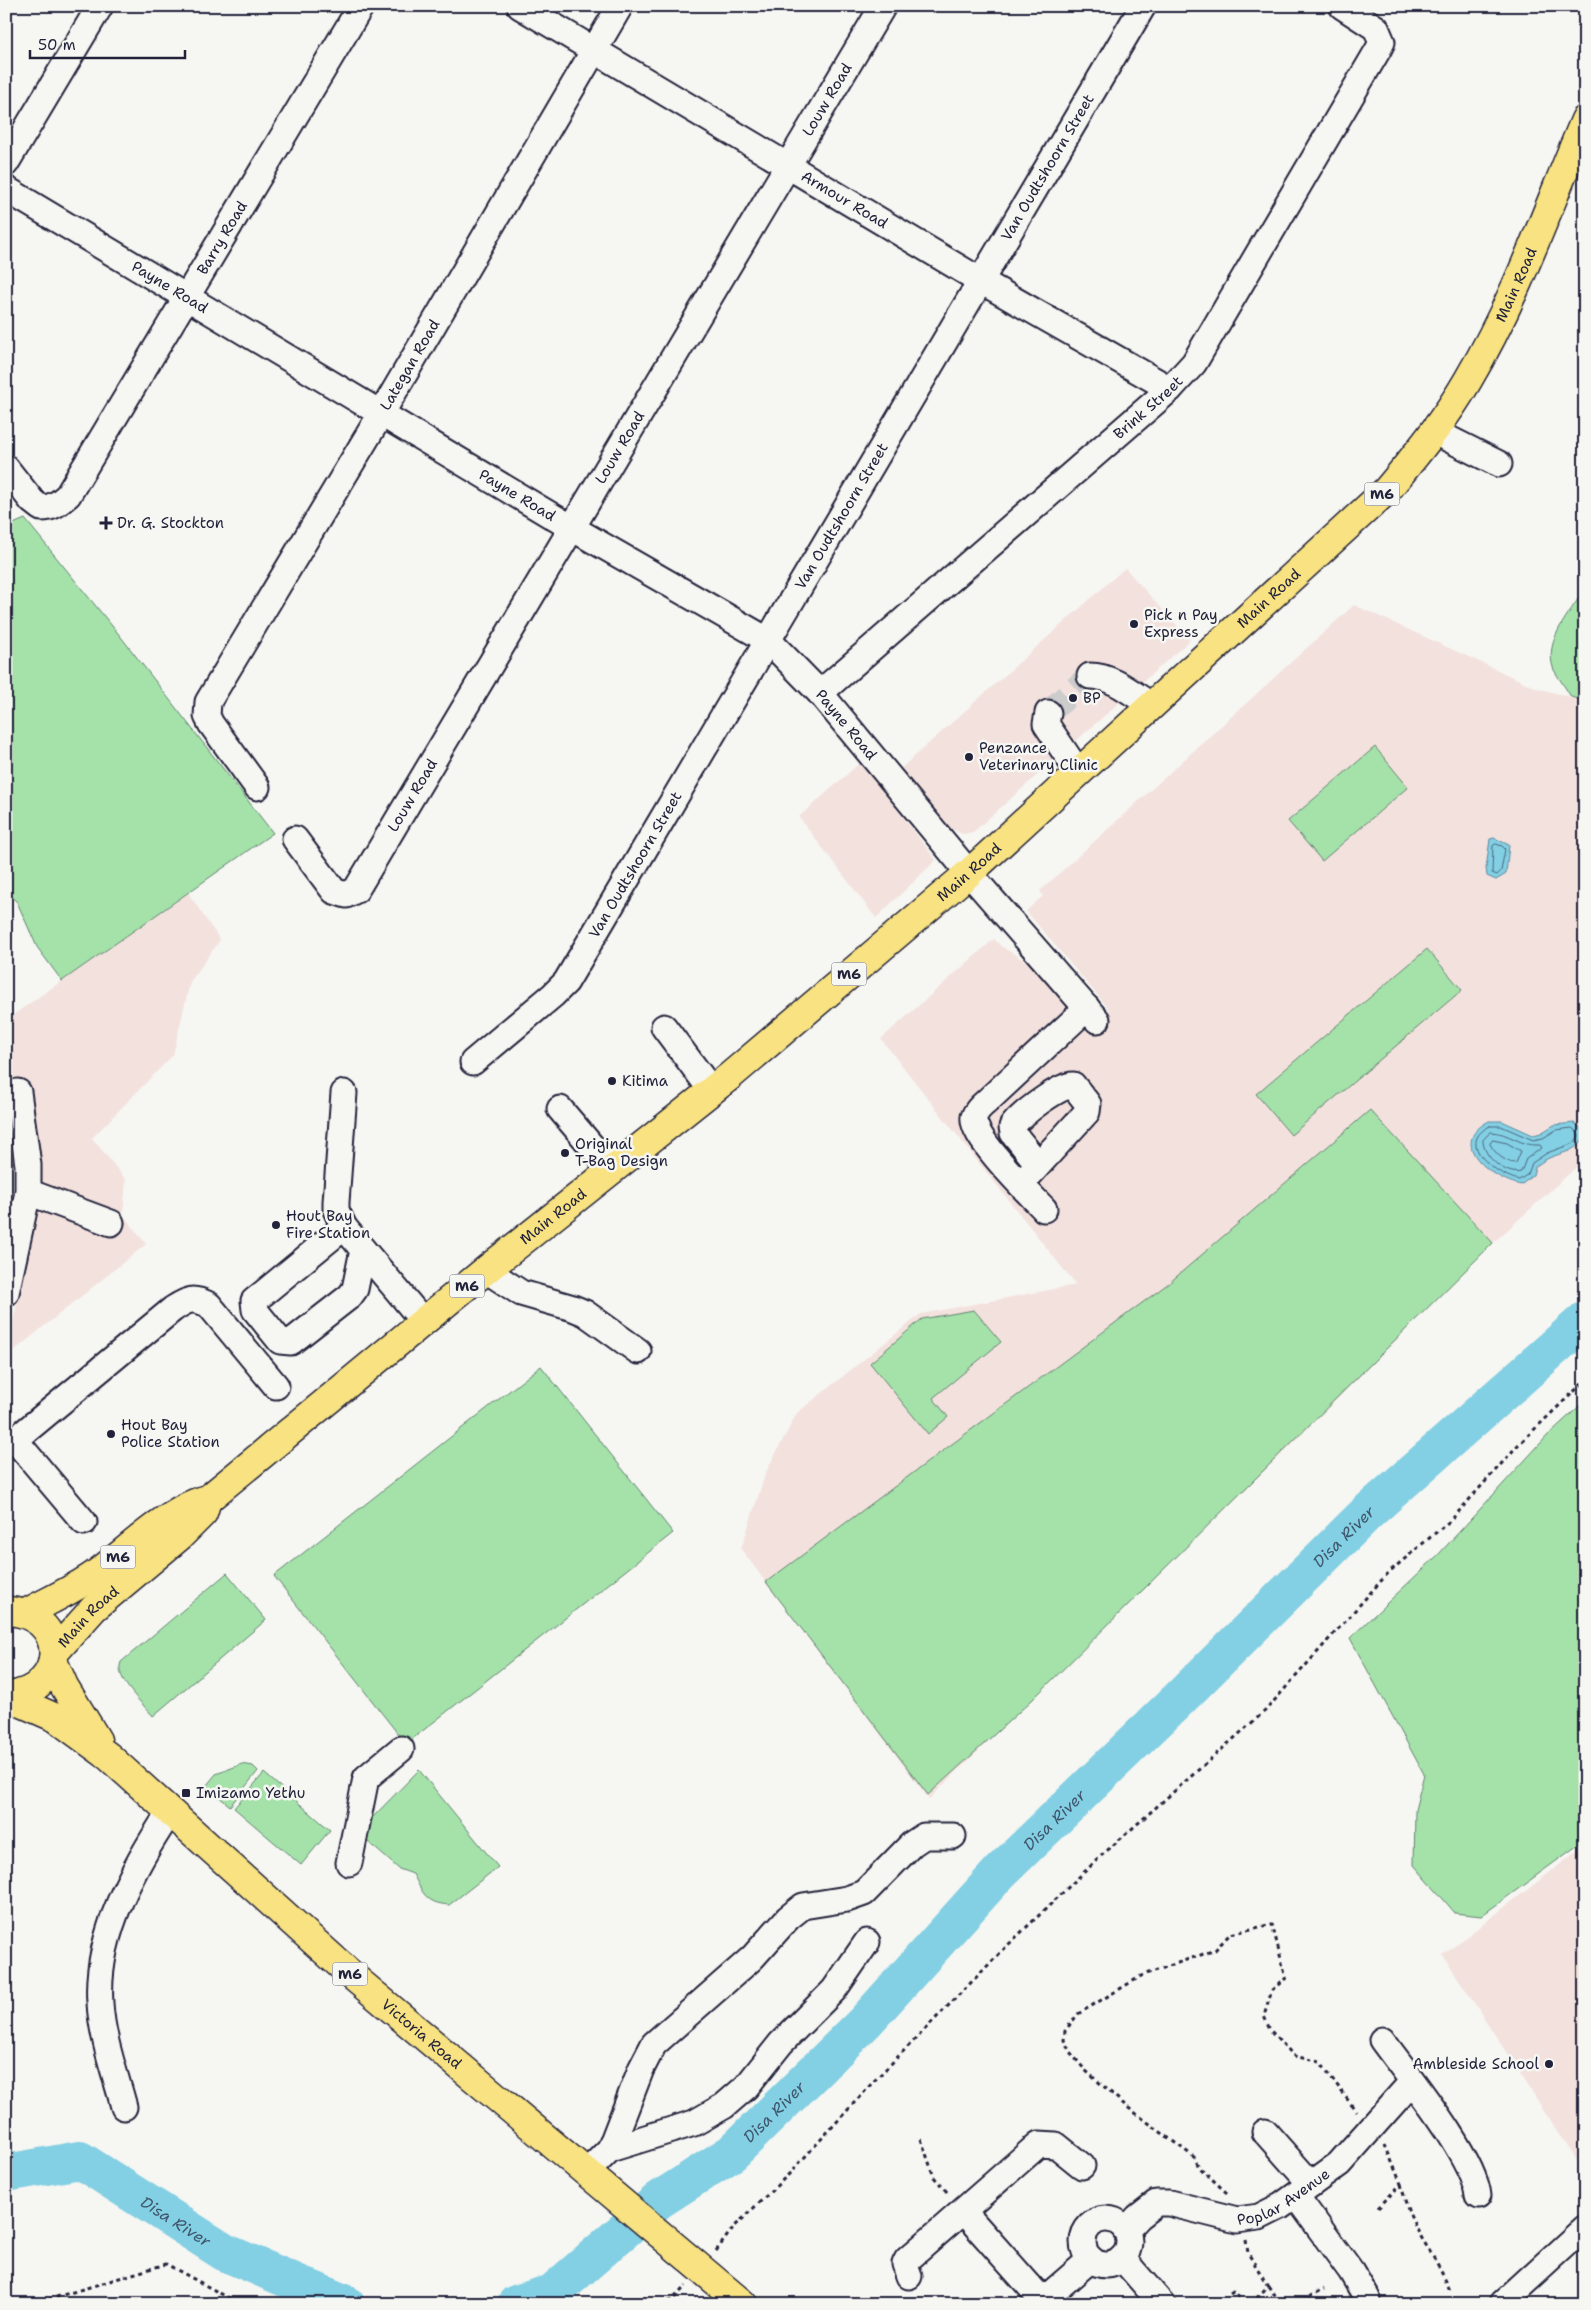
<svg xmlns="http://www.w3.org/2000/svg" width="1591" height="2310" font-family="'Shantell Sans',sans-serif">
	<style>
		.built { fill: #f3e1dd }
		.green { fill: #a4e2a9; stroke: #638272 }
		.water { fill: #83cfe3; stroke: #5c8aa0 }
		.lines { fill: none; stroke-linecap: round; stroke-linejoin: round }
		.shore { stroke: #49677e; stroke-width: 1 }
		.river { stroke: #83cfe3; stroke-width: 38 }
		.minor-tunnel { stroke: #cccccd; stroke-width: 25; stroke-dasharray: 25 12; stroke-linecap: butt }
		.minor-casing { stroke: #22223b; stroke-width: 29 }
		.major-casing { stroke: #22223b; stroke-width: 31 }
		.path { stroke: #22223b; stroke-width: 3; stroke-dasharray: 4 4; stroke-linecap: butt }
		.minor { stroke: #f6f6f2; stroke-width: 25 }
		.major { stroke: #f8e281; stroke-width: 28 }
		.poi-dot { fill: #22223b; stroke: #f6f6f2; stroke-width: 2 }
		.labels { text-anchor: middle; dominant-baseline: central; stroke-width: 5; stroke-linejoin: round; paint-order: stroke }
		.shield { fill: #f6f6f2; stroke: #626272; stroke-width: 1 }
		.shield-label { font-size: 14px; font-weight: bold; fill: #22223b }
		.street-label { font-size: 15px; fill: #22223b; stroke: #f6f6f2 }
		.poi-label { font-size: 15px; fill: #22223b; stroke: #f6f6f2; text-anchor: start }
		.water-label { font-size: 16px; font-style: italic; fill: #3f566d; stroke: #f6f6f2 }
	</style>
	<rect width="100%" height="100%" fill="#f6f6f2"/>
	<filter id="ink" filterUnits="userSpaceOnUse"><feTurbulence type="fractalNoise" baseFrequency=".02" numOctaves="2"/><feDisplacementMap in="SourceGraphic" scale="10" xChannelSelector="R" yChannelSelector="G"/><feConvolveMatrix kernelMatrix="1 2 1 2 8 2 1 2 1" color-interpolation-filters="sRGB"/></filter>
	<g filter="url(#ink)">
		<g class="built">
			<polygon points="1125,568 1190,640 973,832 963,834 947,827 899,770"/>
			<polygon points="1354,605 1537,688 1585,701 1585,1159 1493,1243 1300,1436 929,1799 741,1549 766,1472 797,1413 921,1314 1076,1285 881,1039 994,939 1002,947 1029,963 1085,1030 1109,1009 1026,911 1043,896 1040,891"/>
			<polygon points="861,762 936,860 876,918 799,817"/>
			<polygon points="188,893 220,940 190,982 173,1055 92,1138 126,1180 123,1215 146,1244 6,1357 28,1249 9,1243 16,1169 6,1156 6,1020"/>
			<polygon points="1585,1845 1585,2173 1443,1955"/>
		</g>
		<g class="green">
			<polygon points="25,519 121,637 273,833 62,981 37,947 17,902 6,892 6,527"/>
			<path d="M1585,593V701L1571,697C1566,688 1559,679 1554,670C1543,643 1567,617 1580,596Z"/>
			<polygon points="1375,747 1408,787 1322,861 1288,821"/>
			<polygon points="1427,949 1462,990 1291,1135 1256,1094"/>
			<polygon points="1370,1110 1493,1243 1031,1701 928,1795 766,1582 1169,1283"/>
			<polygon points="974,1310 1001,1342 933,1398 948,1417 928,1434 870,1363 922,1319"/>
			<polygon points="541,1366 673,1533 406,1744 274,1576"/>
			<polygon points="1585,1401 1585,1840 1481,1916 1455,1913 1414,1865 1415,1810 1424,1774 1350,1638 1438,1555 1549,1434"/>
			<path d="M227,1573L266,1620L153,1716C142,1703 114,1678 121,1662Z"/>
			<polygon points="242,1764 253,1766 258,1771 230,1806 206,1786 216,1774"/>
			<path d="M419,1770L498,1867L449,1905C425,1903 423,1893 413,1874L399,1869L367,1841L371,1819Z"/>
			<polygon points="264,1773 330,1830 301,1865 234,1808"/>
		</g>
		<g class="water">
			<polygon points="1494,838 1509,845 1506,874 1496,880 1487,876 1486,868 1490,839"/>
			<path d="M1489,1121H1502L1533,1135L1541,1133L1554,1125L1574,1123L1581,1128L1584,1135C1578,1152 1563,1152 1549,1158C1544,1160 1539,1164 1535,1167L1533,1175L1521,1185C1492,1179 1445,1144 1489,1121Z"/>
		</g>
		<g class="lines">
			<g class="shore">
				<polygon points="1496,844 1502,846 1505,849 1501,871 1497,875 1492,873 1493,846"/>
				<path d="M1490,1126H1501L1533,1140L1543,1138L1556,1130L1572,1128L1576,1131L1579,1136L1574,1143L1547,1153L1532,1163L1528,1174L1519,1180C1497,1175 1453,1144 1490,1126Z"/>
				<path d="M1491,1132C1509,1132 1521,1147 1540,1145L1542,1148L1526,1159L1521,1172C1506,1176 1482,1156 1483,1140Z"/>
				<path d="M1493,1140L1507,1143L1521,1151L1516,1163C1506,1163 1495,1154 1490,1144Z"/>
			</g>
			<g class="river">
				<path id="s1" d="M6,2173L80,2160L224,2252L346,2304"/>
				<path id="s2" d="M516,2304L552,2293L659,2200L732,2153L865,2022L1000,1872L1178,1700L1368,1512L1585,1320"/>
			</g>
			<polyline class="minor-tunnel" points="1048,713 1090,676"/>
			<defs>
				<g id="minor">
					<path id="s3" d="M520,6L981,281L1170,389"/>
					<polyline points="6,163 100,6"/>
					<path id="s4" d="M6,189L572,528L769,641L820,693L969,873L1097,1020"/>
					<polyline points="1435,432 1499,464"/>
					<path id="s5" d="M6,468L32,501L41,508C53,508 59,503 68,495L361,6"/>
					<path d="M1090,676C1113,676 1133,694 1152,706"/>
					<path id="s6" d="M820,693L1170,389L1194,363L1378,50L1382,42L1376,28L1342,6"/>
					<polyline points="1048,713 1046,724 1079,773"/>
					<path id="s7" d="M257,787L211,724L207,716L208,702L381,414L620,6"/>
					<path id="s8" d="M295,839L334,891L346,895L356,890L883,6"/>
					<polyline points="664,1027 712,1091"/>
					<path id="s9" d="M473,1062L553,995L566,982L1143,6"/>
					<polyline points="344,1093 336,1202 336,1210 344,1227 423,1321"/>
					<polyline points="560,1109 612,1170"/>
					<path d="M1021,1184L1087,1112L1088,1104L1073,1085C1061,1084 1018,1116 1012,1127L1013,1133L1038,1164"/>
					<polyline points="28,1192 111,1223"/>
					<path d="M1044,1209C1030,1194 970,1136 974,1117C976,1111 981,1106 986,1102L1087,1008"/>
					<polyline points="344,1227 254,1301 255,1310 280,1341 291,1342 350,1296 355,1289 363,1250"/>
					<polyline points="486,1270 521,1293 573,1308 585,1313 638,1351"/>
					<polyline points="6,1293 28,1192 28,1165 18,1092"/>
					<path d="M15,1440L173,1309C188,1299 193,1297 209,1305L276,1386"/>
					<polyline points="6,1443 15,1440 84,1522"/>
					<polyline points="349,1863 366,1778 401,1749"/>
					<path d="M1382,2040C1406,2073 1475,2158 1478,2196"/>
					<path d="M124,2107C115,2073 102,2038 100,2003C95,1936 134,1866 170,1812"/>
					<polyline points="1265,2132 1311,2184"/>
					<polyline points="610,2149 694,2123 724,2106 746,2087 781,2043 834,1990 867,1942"/>
					<polyline points="586,2173 610,2149 641,2069 654,2044 752,1958 788,1918 803,1906 847,1899 864,1893 912,1844 924,1836 953,1836"/>
					<polyline points="1296,2196 1351,2271 1367,2298"/>
					<polyline points="963,2211 1042,2300"/>
					<circle cx="1106" cy="2242" r="23"/>
					<path id="s10" d="M1126,2230L1138,2217L1156,2203H1169L1237,2220L1259,2217L1281,2206L1339,2164L1412,2082"/>
					<polyline points="1122,2258 1162,2304"/>
					<polyline points="909,2276 905,2264 907,2260 1039,2144 1056,2145 1082,2166"/>
					<polyline points="1039,2304 1091,2259"/>
					<polyline points="1502,2304 1585,2228"/>
				</g>
				<g id="major">
					<path d="M6,1611C68,1612 70,1690 8,1696"/>
					<path id="s11" d="M26,1613C50,1600 75,1589 97,1573C127,1551 172,1506 208,1499L486,1270L730,1076L969,873L1387,490C1416,455 1445,420 1468,380C1516,299 1548,207 1585,120"/>
					<path id="s12" d="M54,1653L94,1608L180,1536L203,1513L207,1500"/>
					<polyline points="53,1661 64,1686 97,1740"/>
					<path id="s13" d="M6,1696L56,1718L108,1756L356,1979L743,2304"/>
				</g>
			</defs>
			<use href="#minor" class="minor-casing"/>
			<use href="#major" class="major-casing"/>
			<g class="path">
				<polyline points="921,2139 934,2177 948,2193"/>
				<path d="M1401,2184C1404,2195 1406,2206 1410,2215C1422,2243 1440,2263 1451,2292"/>
				<polyline points="1227,2193 1199,2167 1194,2157 1126,2106 1085,2070 1070,2052 1064,2040 1065,2031 1078,2014 1143,1975 1215,1950 1230,1934 1272,1924 1286,1978 1272,1990 1264,2016 1270,2030 1294,2056 1320,2062 1356,2111"/>
				<polyline points="1378,2208 1401,2184 1385,2145"/>
				<polyline points="1246,2240 1248,2253 1268,2286 1251,2304"/>
				<polyline points="716,2251 733,2228 792,2171 875,2080 1009,1944 1101,1856 1265,1711 1389,1572 1452,1519 1518,1445 1585,1381"/>
				<polyline points="1268,2286 1282,2304"/>
				<polyline points="1230,2294 1233,2292 1246,2304"/>
				<polyline points="33,2304 166,2264 240,2304"/>
				<polyline points="660,2304 672,2300 686,2286"/>
				<polyline points="1295,2304 1324,2289"/>
			</g>
			<use href="#minor" class="minor"/>
			<use href="#major" class="major"/>
		</g>
	</g>
	<g class="poi-dot">
		<path d="M103.5 515.5h5v5h5v5h-5v5h-5v-5h-5v-5h5z"/>
		<circle cx="1134" cy="624" r="5"/>
		<circle cx="1073" cy="698" r="5"/>
		<circle cx="969" cy="757" r="5"/>
		<circle cx="612" cy="1081" r="5"/>
		<circle cx="565" cy="1153" r="5"/>
		<circle cx="276" cy="1225" r="5"/>
		<circle cx="111" cy="1434" r="5"/>
		<rect x="181" y="1788" width="10" height="10" rx="2.5"/>
		<circle cx="1549" cy="2064" r="5"/>
	</g>
	<g class="labels">
		<g class="shield">
			<rect x="1364.5" y="482.5" width="35" height="23" rx="4"/>
			<rect x="831.5" y="962.5" width="35" height="23" rx="4"/>
			<rect x="449.5" y="1274.5" width="35" height="23" rx="4"/>
			<rect x="100.5" y="1545.5" width="35" height="23" rx="4"/>
			<rect x="332.5" y="1962.5" width="35" height="23" rx="4"/>
		</g>
		<g class="shield-label">
			<text x="1382" y="494">M6</text>
			<text x="849" y="974">M6</text>
			<text x="467" y="1286">M6</text>
			<text x="118" y="1557">M6</text>
			<text x="350" y="1974">M6</text>
		</g>
		<g class="street-label">
			<text stroke="none"><textPath href="#s8" startOffset="1009">Louw Road</textPath></text>
			<text stroke="none"><textPath href="#s9" startOffset="1069">Van Oudtshoorn Street</textPath></text>
			<text stroke="none"><textPath href="#s3" startOffset="378">Armour Road</textPath></text>
			<text stroke="none"><textPath href="#s5" startOffset="384">Barry Road</textPath></text>
			<text stroke="none"><textPath href="#s11" startOffset="2012">Main Road</textPath></text>
			<text stroke="none"><textPath href="#s4" startOffset="191">Payne Road</textPath></text>
			<text stroke="none"><textPath href="#s7" startOffset="494">Lategan Road</textPath></text>
			<text stroke="none"><textPath href="#s6" startOffset="435">Brink Street</textPath></text>
			<text stroke="none"><textPath href="#s8" startOffset="604">Louw Road</textPath></text>
			<text stroke="none"><textPath href="#s4" startOffset="596">Payne Road</textPath></text>
			<text stroke="none"><textPath href="#s9" startOffset="664">Van Oudtshoorn Street</textPath></text>
			<text stroke="none"><textPath href="#s11" startOffset="1608">Main Road</textPath></text>
			<text stroke="none"><textPath href="#s4" startOffset="1001">Payne Road</textPath></text>
			<text stroke="none"><textPath href="#s8" startOffset="199">Louw Road</textPath></text>
			<text stroke="none"><textPath href="#s9" startOffset="259">Van Oudtshoorn Street</textPath></text>
			<text stroke="none"><textPath href="#s11" startOffset="1202">Main Road</textPath></text>
			<text stroke="none"><textPath href="#s11" startOffset="662">Main Road</textPath></text>
			<text stroke="none"><textPath href="#s12" startOffset="50">Main Road</textPath></text>
			<text stroke="none"><textPath href="#s13" startOffset="538">Victoria Road</textPath></text>
			<text stroke="none"><textPath href="#s10" startOffset="176">Poplar Avenue</textPath></text>
		</g>
		<g class="poi-label">
			<text x="117" y="523">Dr. G. Stockton</text>
			<text x="1144" y="615">Pick n Pay<tspan x="1144" dy="17">Express</tspan></text>
			<text x="1083" y="698">BP</text>
			<text x="979" y="748">Penzance<tspan x="979" dy="17">Veterinary Clinic</tspan></text>
			<text x="622" y="1081">Kitima</text>
			<text x="575" y="1144">Original<tspan x="575" dy="17">T-Bag Design</tspan></text>
			<text x="286" y="1216">Hout Bay<tspan x="286" dy="17">Fire Station</tspan></text>
			<text x="121" y="1425">Hout Bay<tspan x="121" dy="17">Police Station</tspan></text>
			<text x="196" y="1793">Imizamo Yethu</text>
			<text x="1539" y="2064" text-anchor="end">Ambleside School</text>
		</g>
		<g class="water-label">
			<text stroke="none"><textPath href="#s2" startOffset="1135">Disa River</textPath></text>
			<text stroke="none"><textPath href="#s2" startOffset="730">Disa River</textPath></text>
			<text stroke="none"><textPath href="#s2" startOffset="325">Disa River</textPath></text>
			<text stroke="none"><textPath href="#s1" startOffset="189">Disa River</textPath></text>
		</g>
	</g>
	<rect width="1591" height="2310" fill="none" stroke="#f6f6f2" stroke-width="25"/>
	<rect x="12" y="12" width="1566" height="2285" fill="none" stroke="#22223b" stroke-width="2" filter="url(#ink)"/>
	<path d="M30 50v8h155v-8" fill="none" stroke="#22223b" stroke-width="2.5"/>
	<text x="38" y="50" font-size="15" fill="#22223b" stroke="#f6f6f2" stroke-width="4" paint-order="stroke">50 m</text>
</svg>
